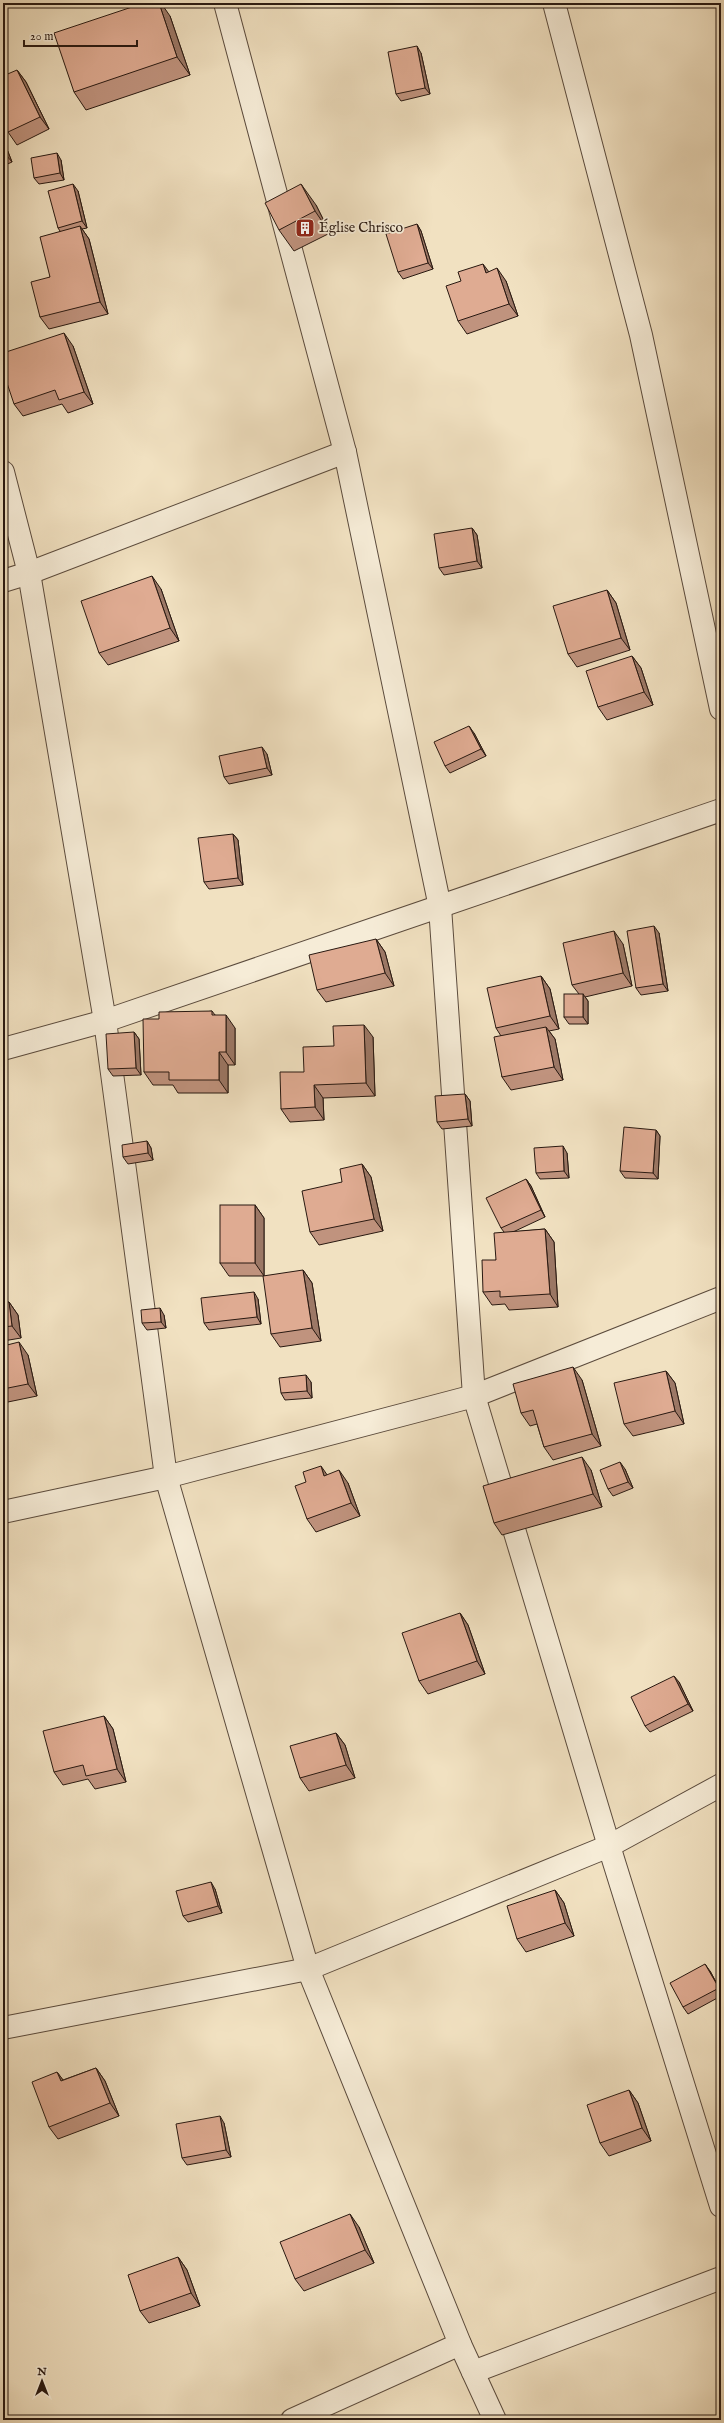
<svg xmlns="http://www.w3.org/2000/svg" width="724" height="2423" font-family="'IM FELL English',serif">
	<style>
		.lines { fill: none; stroke-linecap: round; stroke-linejoin: round }
		.minor-casing { stroke: #5b4b3d; stroke-width: 24 }
		.minor { stroke: #f6ecd7; stroke-width: 22 }
		.wall { fill: #c0937e; stroke: #291911 }
		.shaded-wall { fill: #9c7866; stroke: #291911 }
		.building { fill: #dfab92; stroke: #291911 }
		.labels { text-anchor: middle; dominant-baseline: central; stroke-width: 3.5; stroke-linejoin: round; paint-order: stroke }
		.poi-label { font-size: 14px; fill: #291911; stroke: #f6ecd7; text-anchor: start }
	</style>
	<rect width="100%" height="100%" fill="#f1e1c1"/>
	<filter id="stains"><feTurbulence type="fractalNoise" baseFrequency=".005" numOctaves="4"/><feColorMatrix values="0 0 0 0 .2 0 0 0 0 .09 0 0 0 0 .02 0 0 0 .5 -.17"/></filter>
	<radialGradient id="worn" r=".72"><stop offset=".6" stop-color="#630" stop-opacity="0"/><stop offset="1" stop-color="#630" stop-opacity=".3"/></radialGradient>
	<g class="lines">
		<defs>
			<g id="minor">
				<polyline points="225,3 345,452 440,907 474,1396 609,1846 721,2206"/>
				<polyline points="554,3 641,335 721,709"/>
				<polyline points="3,472 29,573 105,1021 166,1477 308,1969 460,2344 495,2420"/>
				<polyline points="3,581 29,573 345,452"/>
				<polyline points="3,1049 105,1021 721,810"/>
				<polyline points="3,1512 166,1477 474,1396 721,1298"/>
				<polyline points="3,2028 308,1969 609,1846 721,1785"/>
				<polyline points="473,2372 721,2278"/>
				<polyline points="292,2420 460,2344"/>
			</g>
		</defs>
		<use href="#minor" class="minor-casing"/>
		<use href="#minor" class="minor"/>
	</g>
	<g class="wall">
		<polygon points="170,16 190,75 86,110 74,92"/>
		<polygon points="421,53 430,94 401,101 396,94"/>
		<polygon points="17,70 26,82 49,129 17,145 8,132"/>
		<polygon points="3,139 12,162 3,166"/>
		<polygon points="61,160 64,180 39,184 34,178"/>
		<polygon points="78,191 87,228 82,229 89,239 108,314 49,329 40,317 50,277 60,231 58,228"/>
		<polygon points="316,205 330,233 294,251 279,230"/>
		<polygon points="417,224 421,231 433,269 403,279 398,272"/>
		<polygon points="489,272 506,281 518,316 467,334 458,321"/>
		<polygon points="73,346 93,404 68,413 62,404 23,416 14,404"/>
		<polygon points="472,528 477,535 482,568 444,575 439,568"/>
		<polygon points="161,589 179,641 108,665 99,653"/>
		<polygon points="607,590 616,603 630,650 577,667 568,654"/>
		<polygon points="632,656 641,668 653,705 607,720 598,707"/>
		<polygon points="474,733 486,756 450,773 445,766"/>
		<polygon points="267,754 272,775 229,784 224,777"/>
		<polygon points="233,834 238,840 243,885 209,889 204,882"/>
		<polygon points="659,933 668,991 641,995 636,988"/>
		<polygon points="376,939 385,952 394,986 326,1002 317,990"/>
		<polygon points="623,944 632,986 585,997 588,1001 588,1024 569,1024 564,1017 579,994 572,985"/>
		<polygon points="541,976 550,989 559,1029 549,1031 555,1039 563,1080 511,1090 502,1077 501,1036 496,1028"/>
		<polygon points="212,1011 215,1015 235,1028 235,1065 228,1065 228,1093 178,1093 173,1085 153,1085 144,1072 159,1019"/>
		<polygon points="134,1032 139,1039 141,1075 113,1076 108,1069"/>
		<polygon points="373,1037 375,1096 323,1098 324,1120 290,1122 281,1109 304,1072 334,1046"/>
		<polygon points="465,1094 470,1101 472,1126 442,1129 437,1122"/>
		<polygon points="656,1130 660,1136 658,1179 625,1178 620,1171"/>
		<polygon points="147,1141 151,1148 153,1160 128,1164 123,1157"/>
		<polygon points="567,1153 569,1178 540,1179 536,1173"/>
		<polygon points="362,1164 371,1177 383,1231 319,1245 310,1232 342,1182"/>
		<polygon points="526,1179 531,1186 545,1217 513,1232 545,1229 554,1242 558,1307 509,1310 505,1304 492,1305 483,1292 496,1260 504,1232 501,1228"/>
		<polygon points="255,1205 264,1218 264,1276 229,1276 220,1263"/>
		<polygon points="303,1270 312,1283 321,1341 280,1347 271,1334"/>
		<polygon points="258,1299 261,1324 209,1330 204,1323"/>
		<polygon points="3,1301 3,1303 9,1302 18,1315 21,1338 3,1341"/>
		<polygon points="164,1315 166,1328 147,1330 142,1323"/>
		<polygon points="3,1346 28,1355 37,1396 3,1403"/>
		<polygon points="666,1371 675,1383 684,1424 633,1436 624,1424"/>
		<polygon points="582,1380 601,1446 553,1460 544,1447 537,1424 530,1426 521,1413"/>
		<polygon points="311,1382 312,1398 285,1400 281,1393"/>
		<polygon points="625,1469 633,1488 613,1496 608,1489"/>
		<polygon points="591,1470 602,1507 502,1535 494,1523"/>
		<polygon points="327,1475 348,1483 360,1516 316,1532 307,1519"/>
		<polygon points="460,1613 468,1625 485,1674 428,1694 419,1681"/>
		<polygon points="679,1682 693,1711 650,1732 645,1726"/>
		<polygon points="104,1716 113,1729 126,1782 95,1789 88,1779 63,1785 54,1772"/>
		<polygon points="336,1733 345,1745 355,1778 309,1791 300,1778"/>
		<polygon points="215,1889 222,1913 188,1922 183,1916"/>
		<polygon points="555,1890 564,1903 574,1936 526,1952 517,1939"/>
		<polygon points="710,1971 721,1991 721,1996 688,2014 683,2007"/>
		<polygon points="96,2068 105,2081 119,2116 58,2139 49,2127 57,2072 63,2080"/>
		<polygon points="629,2090 638,2103 651,2141 609,2156 600,2143"/>
		<polygon points="224,2123 231,2157 187,2165 182,2158"/>
		<polygon points="359,2227 374,2263 304,2291 295,2279"/>
		<polygon points="178,2257 187,2270 200,2306 149,2323 140,2311"/>
	</g>
	<g class="shaded-wall">
		<polygon points="159,3 161,3 170,16 190,75 177,57"/>
		<polygon points="417,46 421,53 430,94 425,88"/>
		<polygon points="17,70 26,82 49,129 40,117"/>
		<polygon points="3,139 12,162 7,156 3,145"/>
		<polygon points="57,153 61,160 64,180 60,173"/>
		<polygon points="73,184 78,191 87,228 82,221"/>
		<polygon points="301,184 316,205 330,233 315,211"/>
		<polygon points="417,224 421,231 433,269 428,263"/>
		<polygon points="80,226 89,239 108,314 100,302"/>
		<polygon points="483,264 492,276 486,273"/>
		<polygon points="497,268 506,281 518,316 509,304"/>
		<polygon points="64,333 73,346 93,404 84,392"/>
		<polygon points="472,528 477,535 482,568 477,561"/>
		<polygon points="152,576 161,589 179,641 170,628"/>
		<polygon points="607,590 616,603 630,650 621,638"/>
		<polygon points="632,656 641,668 653,705 644,692"/>
		<polygon points="469,726 474,733 486,756 481,749"/>
		<polygon points="262,747 267,754 272,775 267,768"/>
		<polygon points="3,756 5,764 3,761"/>
		<polygon points="233,834 238,840 243,885 238,878"/>
		<polygon points="654,926 659,933 668,991 663,984"/>
		<polygon points="614,931 623,944 632,986 623,973"/>
		<polygon points="376,939 385,952 394,986 385,973"/>
		<polygon points="541,976 550,989 559,1029 550,1016"/>
		<polygon points="583,994 588,1001 588,1024 583,1017"/>
		<polygon points="226,1015 235,1028 235,1065 226,1052"/>
		<polygon points="364,1025 373,1037 375,1096 366,1083"/>
		<polygon points="546,1027 555,1039 563,1080 554,1067"/>
		<polygon points="134,1032 139,1039 141,1075 136,1068"/>
		<polygon points="219,1052 228,1065 228,1093 219,1080"/>
		<polygon points="314,1085 323,1098 324,1120 315,1107"/>
		<polygon points="465,1094 470,1101 472,1126 468,1119"/>
		<polygon points="656,1130 660,1136 658,1179 653,1173"/>
		<polygon points="147,1141 151,1148 153,1160 148,1153"/>
		<polygon points="563,1146 567,1153 569,1178 564,1171"/>
		<polygon points="362,1164 371,1177 383,1231 374,1219"/>
		<polygon points="526,1179 531,1186 545,1217 541,1210"/>
		<polygon points="255,1205 264,1218 264,1276 255,1263"/>
		<polygon points="545,1229 554,1242 558,1307 550,1294"/>
		<polygon points="303,1270 312,1283 321,1341 312,1328"/>
		<polygon points="254,1292 258,1299 261,1324 257,1317"/>
		<polygon points="9,1302 18,1315 21,1338 12,1326"/>
		<polygon points="160,1308 164,1315 166,1328 161,1322"/>
		<polygon points="19,1342 28,1355 37,1396 28,1384"/>
		<polygon points="573,1367 582,1380 601,1446 592,1434"/>
		<polygon points="666,1371 675,1383 684,1424 675,1411"/>
		<polygon points="306,1375 311,1382 312,1398 307,1391"/>
		<polygon points="582,1457 591,1470 602,1507 593,1494"/>
		<polygon points="620,1462 625,1469 633,1488 628,1482"/>
		<polygon points="321,1466 330,1479 324,1476"/>
		<polygon points="339,1470 348,1483 360,1516 351,1503"/>
		<polygon points="460,1613 468,1625 485,1674 477,1661"/>
		<polygon points="674,1676 679,1682 693,1711 688,1704"/>
		<polygon points="104,1716 113,1729 126,1782 117,1769"/>
		<polygon points="336,1733 345,1745 355,1778 346,1765"/>
		<polygon points="211,1882 215,1889 222,1913 218,1906"/>
		<polygon points="555,1890 564,1903 574,1936 565,1923"/>
		<polygon points="705,1964 710,1971 721,1992 719,1988"/>
		<polygon points="96,2068 105,2081 119,2116 110,2103"/>
		<polygon points="57,2072 66,2084 61,2081"/>
		<polygon points="629,2090 638,2103 651,2141 642,2128"/>
		<polygon points="220,2116 224,2123 231,2157 226,2150"/>
		<polygon points="350,2214 359,2227 374,2263 365,2250"/>
		<polygon points="178,2257 187,2270 200,2306 191,2293"/>
	</g>
	<g class="building">
		<polygon points="144,3 159,3 177,57 74,92 54,33"/>
		<polygon points="417,46 425,88 396,94 388,52"/>
		<polygon points="17,70 40,117 8,132 3,122 3,76"/>
		<polygon points="3,145 7,156 3,157"/>
		<polygon points="57,153 60,173 34,178 31,158"/>
		<polygon points="73,184 82,221 58,228 48,191"/>
		<polygon points="301,184 315,211 279,230 265,203"/>
		<polygon points="417,224 428,263 398,272 386,234"/>
		<polygon points="80,226 100,302 40,317 31,282 50,277 40,237"/>
		<polygon points="483,264 486,273 497,268 509,304 458,321 446,286 461,281 458,272"/>
		<polygon points="64,333 84,392 59,400 55,390 14,404 3,371 3,353"/>
		<polygon points="472,528 477,561 439,568 434,534"/>
		<polygon points="152,576 170,628 99,653 81,601"/>
		<polygon points="607,590 621,638 568,654 553,606"/>
		<polygon points="632,656 644,692 598,707 586,671"/>
		<polygon points="469,726 481,749 445,766 434,742"/>
		<polygon points="262,747 267,768 224,777 219,756"/>
		<polygon points="233,834 238,878 204,882 198,838"/>
		<polygon points="654,926 663,984 636,988 627,931"/>
		<polygon points="614,931 623,973 572,985 563,943"/>
		<polygon points="376,939 385,973 317,990 309,955"/>
		<polygon points="541,976 550,1016 496,1028 487,988"/>
		<rect x="564" y="994" width="19" height="23"/>
		<polygon points="212,1011 212,1015 226,1015 226,1052 219,1052 219,1080 169,1080 169,1072 144,1072 143,1019 159,1019 159,1012"/>
		<polygon points="364,1025 366,1083 314,1085 315,1107 281,1109 280,1072 304,1072 303,1047 334,1046 333,1026"/>
		<polygon points="546,1027 554,1067 502,1077 494,1037"/>
		<polygon points="134,1032 136,1068 108,1069 106,1034"/>
		<polygon points="465,1094 468,1119 437,1122 435,1096"/>
		<polygon points="624,1127 656,1130 653,1173 620,1171"/>
		<polygon points="147,1141 148,1153 123,1157 122,1145"/>
		<polygon points="563,1146 564,1171 536,1173 534,1148"/>
		<polygon points="362,1164 374,1219 310,1232 302,1191 342,1182 340,1169"/>
		<polygon points="526,1179 541,1210 501,1228 486,1198"/>
		<rect x="220" y="1205" width="35" height="58"/>
		<polygon points="545,1229 550,1294 500,1297 500,1291 483,1292 482,1260 496,1260 494,1233"/>
		<polygon points="303,1270 312,1328 271,1334 263,1276"/>
		<polygon points="254,1292 257,1317 204,1323 201,1298"/>
		<polygon points="9,1302 12,1326 3,1327 3,1303"/>
		<polygon points="160,1308 161,1322 142,1323 141,1310"/>
		<polygon points="19,1342 28,1384 3,1389 3,1346"/>
		<polygon points="573,1367 592,1434 544,1447 533,1410 521,1413 513,1384"/>
		<polygon points="666,1371 675,1411 624,1424 614,1383"/>
		<polygon points="306,1375 307,1391 281,1393 279,1378"/>
		<polygon points="582,1457 593,1494 494,1523 483,1486"/>
		<polygon points="620,1462 628,1482 608,1489 600,1470"/>
		<polygon points="321,1466 324,1476 339,1470 351,1503 307,1519 295,1486 306,1482 303,1472"/>
		<polygon points="460,1613 477,1661 419,1681 402,1633"/>
		<polygon points="674,1676 688,1704 645,1726 631,1697"/>
		<polygon points="104,1716 117,1769 86,1776 83,1765 54,1772 43,1731"/>
		<polygon points="336,1733 346,1765 300,1778 290,1746"/>
		<polygon points="211,1882 218,1906 183,1916 176,1891"/>
		<polygon points="555,1890 565,1923 517,1939 507,1906"/>
		<polygon points="705,1964 719,1988 683,2007 670,1983"/>
		<polygon points="96,2068 110,2103 49,2127 32,2082 57,2072 61,2081"/>
		<polygon points="629,2090 642,2128 600,2143 587,2105"/>
		<polygon points="220,2116 226,2150 182,2158 176,2124"/>
		<polygon points="350,2214 365,2250 295,2279 280,2242"/>
		<polygon points="178,2257 191,2293 140,2311 128,2275"/>
	</g>
	<defs>
		<symbol id="building-square" viewBox="-11 -11 22 22"><rect x="-9" y="-9" width="18" height="18" rx="4" fill="#8f2418" stroke="#f6ecd7"/><path d="M-4-6H4V6H1V3H-1V6H-4ZM-2.5-4.3h1.7v1.8h-1.7ZM.8-4.3h1.7v1.8H.8ZM-2.5-1h1.7V.8h-1.7ZM.8-1h1.7V.8H.8Z" fill="#fff"/></symbol>
	</defs>
	<g fill-rule="evenodd">
		<use href="#building-square" x="294" y="217" width="22" height="22"/>
	</g>
	<g class="labels">
		<g class="poi-label">
			<text x="319" y="228">Église Chrisco</text>
		</g>
	</g>
	<rect width="724" height="2423" fill="none" stroke="#f1e1c1" stroke-width="16"/>
	<rect x="4" y="4" width="716" height="2415" fill="none" stroke="#291911" stroke-width="2"/>
	<rect x="8" y="8" width="708" height="2407" fill="none" stroke="#291911"/>
	<g transform="translate(42 2381)" stroke="#f6ecd7" stroke-width="3" paint-order="stroke">
	<path d="M0-3L7 15L0 10L-7 15Z" fill="#291911"/>
	<text y="-6" font-size="11" font-weight="bold" text-anchor="middle" fill="#291911">N</text>
	</g>
	<path d="M24 40v6h113v-6" fill="none" stroke="#291911" stroke-width="2"/>
	<text x="30" y="40" font-size="12" fill="#291911" stroke="#f6ecd7" stroke-width="3" paint-order="stroke">20 m</text>
	<rect width="100%" height="100%" filter="url(#stains)"/>
	<rect width="100%" height="100%" fill="url(#worn)"/>
</svg>
